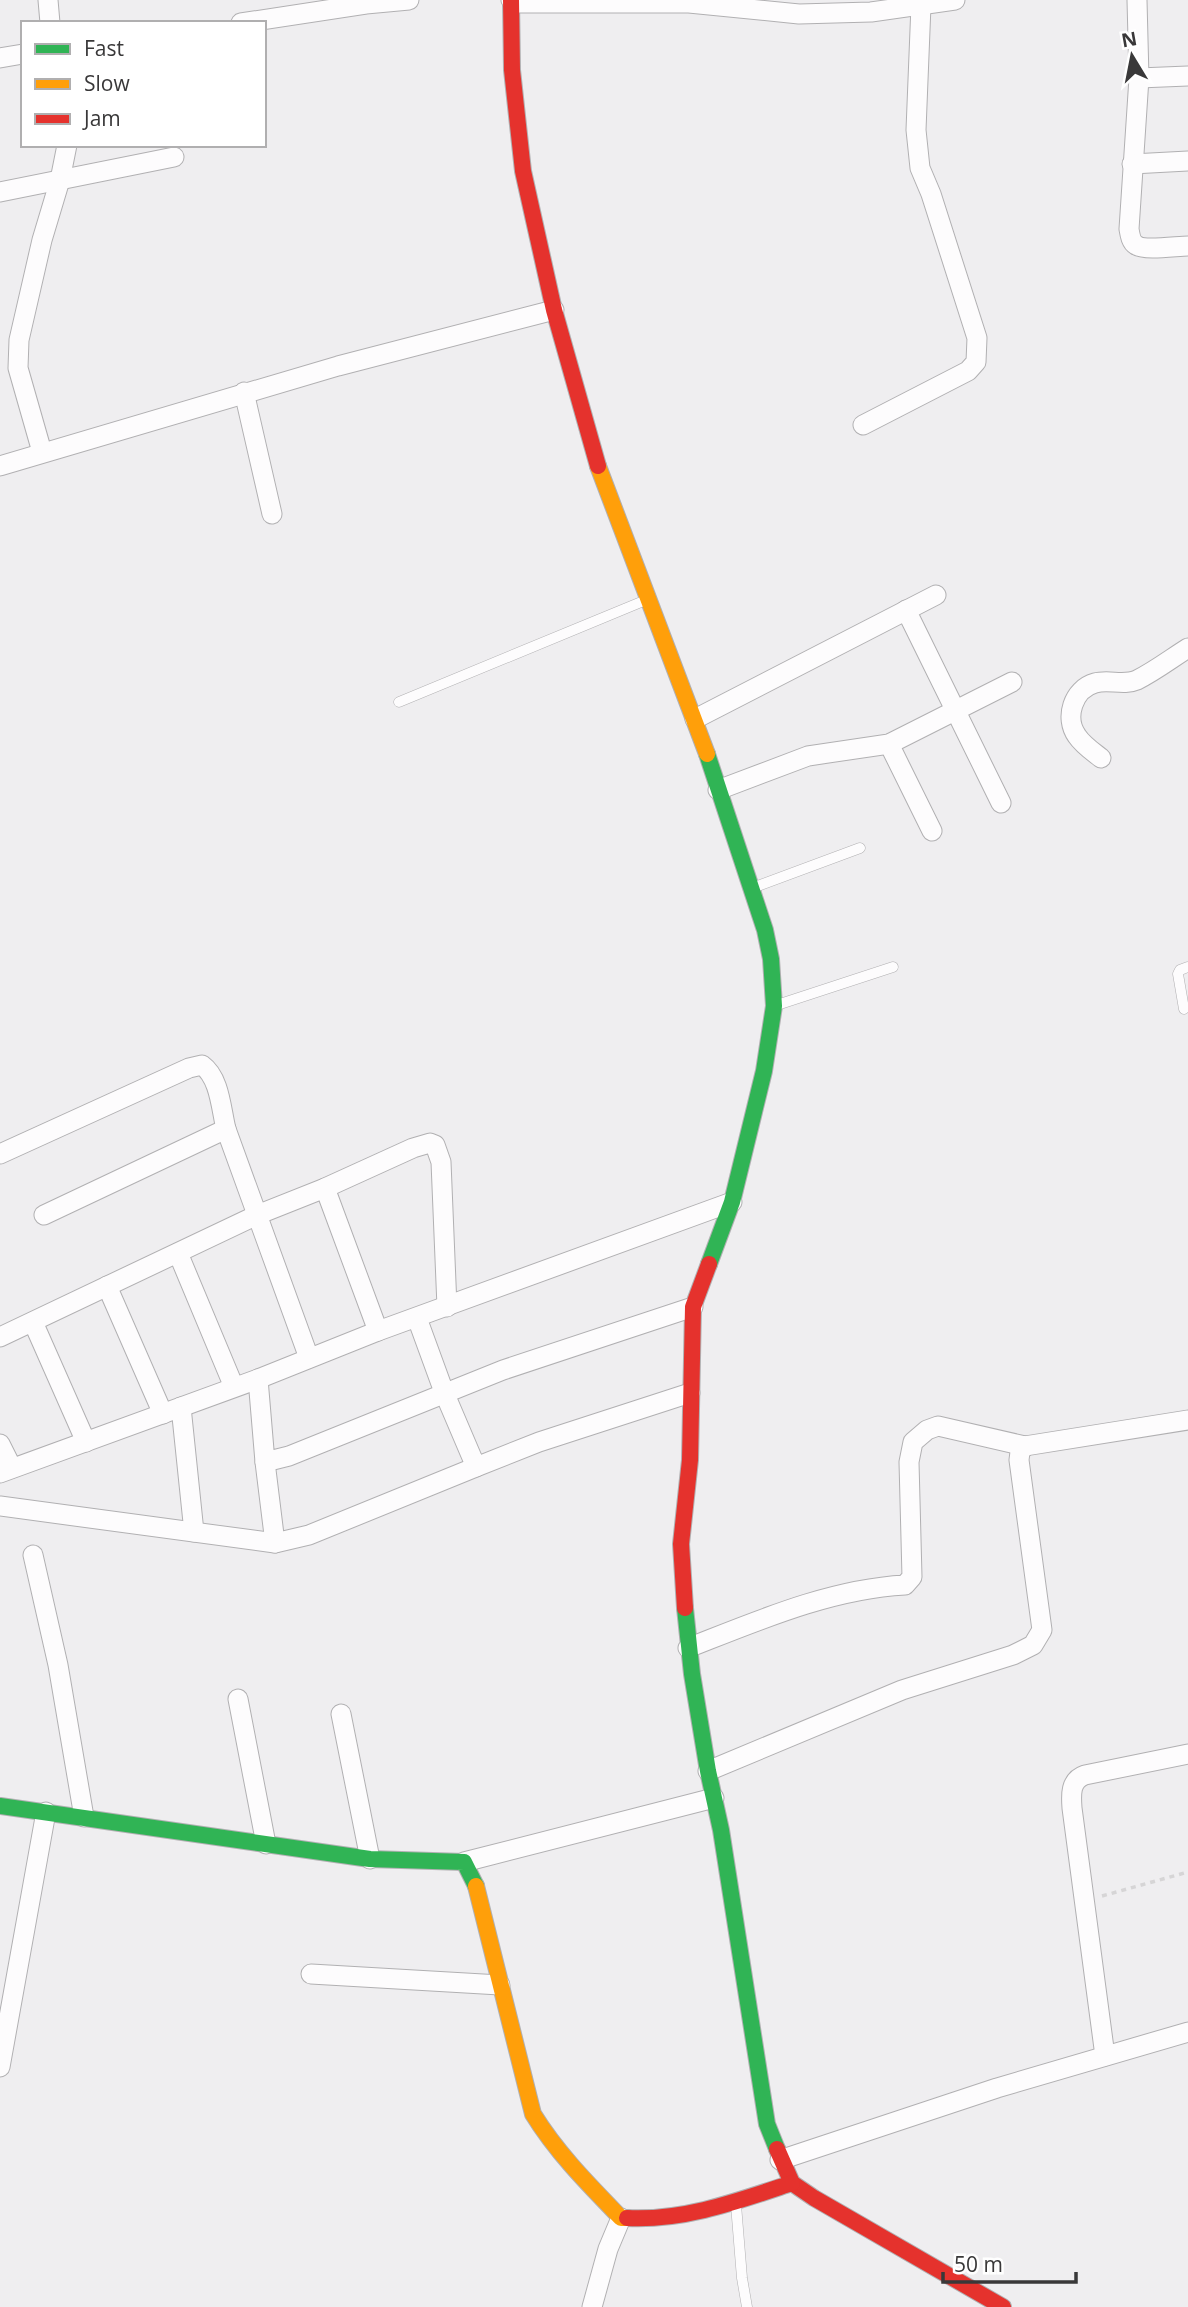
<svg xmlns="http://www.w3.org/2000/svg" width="1188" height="2307" font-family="'Open Sans',sans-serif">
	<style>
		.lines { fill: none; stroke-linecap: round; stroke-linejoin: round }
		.lane-casing { stroke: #b1b0b2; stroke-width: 11 }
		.street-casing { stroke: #b1b0b2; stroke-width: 21 }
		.fast-casing { stroke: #b1b0b2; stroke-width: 18 }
		.slow-casing { stroke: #b1b0b2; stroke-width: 18 }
		.jam-casing { stroke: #b1b0b2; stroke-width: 18 }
		.path { stroke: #d6d5d6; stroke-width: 3.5; stroke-dasharray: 5 5; stroke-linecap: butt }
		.lane { stroke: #fdfcfd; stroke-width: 10 }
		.street { stroke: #fdfcfd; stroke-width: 19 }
		.fast { stroke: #30b455; stroke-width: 16 }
		.slow { stroke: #ff9f0a; stroke-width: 16 }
		.jam { stroke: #e5322d; stroke-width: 16 }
	</style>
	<rect width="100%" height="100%" fill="#efeef0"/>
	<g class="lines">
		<defs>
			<g id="lane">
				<polyline points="399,702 646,600"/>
				<polyline points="755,887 860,848"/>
				<polyline points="777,1005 893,967"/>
				<polyline points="1184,1009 1178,974 1180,970 1188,967"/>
				<polyline points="736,2205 742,2278 747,2307"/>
			</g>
			<g id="street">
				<polyline points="48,0 50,23"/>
				<polyline points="511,0 517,3 689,3 799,14 871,12 955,0"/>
				<path d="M1137,0L1139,78L1129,229C1130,235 1131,242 1136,245C1144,251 1177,246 1188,246"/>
				<polyline points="241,23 366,4 409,0"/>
				<polyline points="0,58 23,54"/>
				<polyline points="1139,78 1188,76"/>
				<polyline points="1132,164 1188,161"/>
				<polyline points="0,192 174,157"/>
				<polyline points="244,392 272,514"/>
				<polyline points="863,425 968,371 976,362 977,338 931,194 920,168 916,130 921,5"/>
				<polyline points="42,452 18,368 19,340 42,240 60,180 67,145"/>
				<polyline points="0,466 338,366 554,310"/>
				<polyline points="906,610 1001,803"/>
				<polyline points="695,719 936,595"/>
				<polyline points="889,744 932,831"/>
				<path d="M1101,758C1092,751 1083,745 1077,736C1064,718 1073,689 1095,683C1109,679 1123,686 1137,680C1155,671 1172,658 1188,648"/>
				<polyline points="718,790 808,756 889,744 1012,682"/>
				<path d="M0,1154L189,1068L202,1065C220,1078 221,1109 226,1129"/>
				<polyline points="325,1188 378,1331"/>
				<polyline points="44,1215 226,1129 309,1358"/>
				<polyline points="178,1253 234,1387"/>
				<polyline points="107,1286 163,1414"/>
				<polyline points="417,1318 444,1392 476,1467 539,1442 690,1393"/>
				<polyline points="33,1322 86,1442"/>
				<polyline points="0,1337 257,1215 325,1188 413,1148 430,1143 435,1145 441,1162 447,1307"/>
				<polyline points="258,1379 265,1462 289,1456 503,1370 693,1307"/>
				<polyline points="181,1407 194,1532"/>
				<polyline points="0,1444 12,1468"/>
				<polyline points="265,1462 275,1543"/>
				<polyline points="0,1473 258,1379 378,1331 732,1202"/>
				<polyline points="0,1506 275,1543 309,1535 476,1467"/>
				<polyline points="33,1555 58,1665 84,1817"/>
				<path d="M688,1648C757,1621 830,1589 905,1585L912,1577L909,1462L913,1442L927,1430L938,1426L1025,1446L1188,1420"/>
				<polyline points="238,1699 266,1844"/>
				<polyline points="341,1714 370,1859"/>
				<polyline points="708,1771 902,1690 1013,1655 1033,1645 1042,1630 1019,1460 1020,1452 1025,1446"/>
				<polyline points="464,1862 714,1798"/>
				<polyline points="311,1974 500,1985"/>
				<path d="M1105,2056L1072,1808C1071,1795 1070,1780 1085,1775L1188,1754"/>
				<polyline points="0,2067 46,1812"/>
				<polyline points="780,2160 997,2088 1188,2032"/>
				<polyline points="592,2307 608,2249 621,2218"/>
			</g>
			<g id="fast">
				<polyline points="707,754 765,930 771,959 774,1006 764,1071 732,1202 709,1264"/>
				<polyline points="685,1608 692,1674 708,1771 721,1830 767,2124 777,2149"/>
				<polyline points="0,1806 370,1859 464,1862 476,1886"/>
			</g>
			<g id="slow">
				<polyline points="598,466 707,754"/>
				<path d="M476,1886L533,2114C557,2153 589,2185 621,2218H627"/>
			</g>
			<g id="jam">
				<polyline points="511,0 512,70 523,171 554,310 598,466"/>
				<polyline points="685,1608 681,1544 690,1460 693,1307 709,1264"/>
				<polyline points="777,2149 792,2183 814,2198 1003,2307"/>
				<path d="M627,2218C684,2221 738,2201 792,2183"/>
			</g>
		</defs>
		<use href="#lane" class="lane-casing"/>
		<use href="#street" class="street-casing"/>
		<use href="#fast" class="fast-casing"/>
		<use href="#slow" class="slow-casing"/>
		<use href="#jam" class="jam-casing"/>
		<polyline class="path" points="1102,1896 1188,1872"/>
		<use href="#lane" class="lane"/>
		<use href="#street" class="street"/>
		<use href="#fast" class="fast"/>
		<use href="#slow" class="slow"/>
		<use href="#jam" class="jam"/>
	</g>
	<rect x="21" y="21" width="245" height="126" fill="#ffffff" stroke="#b0afb0" stroke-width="2"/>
	<rect x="35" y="44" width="35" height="10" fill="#30b455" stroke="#b0afb0" stroke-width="2"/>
	<text x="84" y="56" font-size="21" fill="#393839">Fast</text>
	<rect x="35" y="79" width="35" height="10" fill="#ff9f0a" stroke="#b0afb0" stroke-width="2"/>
	<text x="84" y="91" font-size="21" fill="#393839">Slow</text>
	<rect x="35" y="114" width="35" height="10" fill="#e5322d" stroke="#b0afb0" stroke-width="2"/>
	<text x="84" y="126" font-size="21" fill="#393839">Jam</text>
	<g transform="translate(1132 56) rotate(350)" stroke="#ffffff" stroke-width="5" paint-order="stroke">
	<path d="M0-5L12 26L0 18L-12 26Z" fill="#393839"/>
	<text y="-10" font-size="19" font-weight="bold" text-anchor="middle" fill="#393839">N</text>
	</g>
	<path d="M943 2272v10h133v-10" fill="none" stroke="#393839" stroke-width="3.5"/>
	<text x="954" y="2272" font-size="21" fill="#393839" stroke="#ffffff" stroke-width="5" paint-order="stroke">50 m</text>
</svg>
